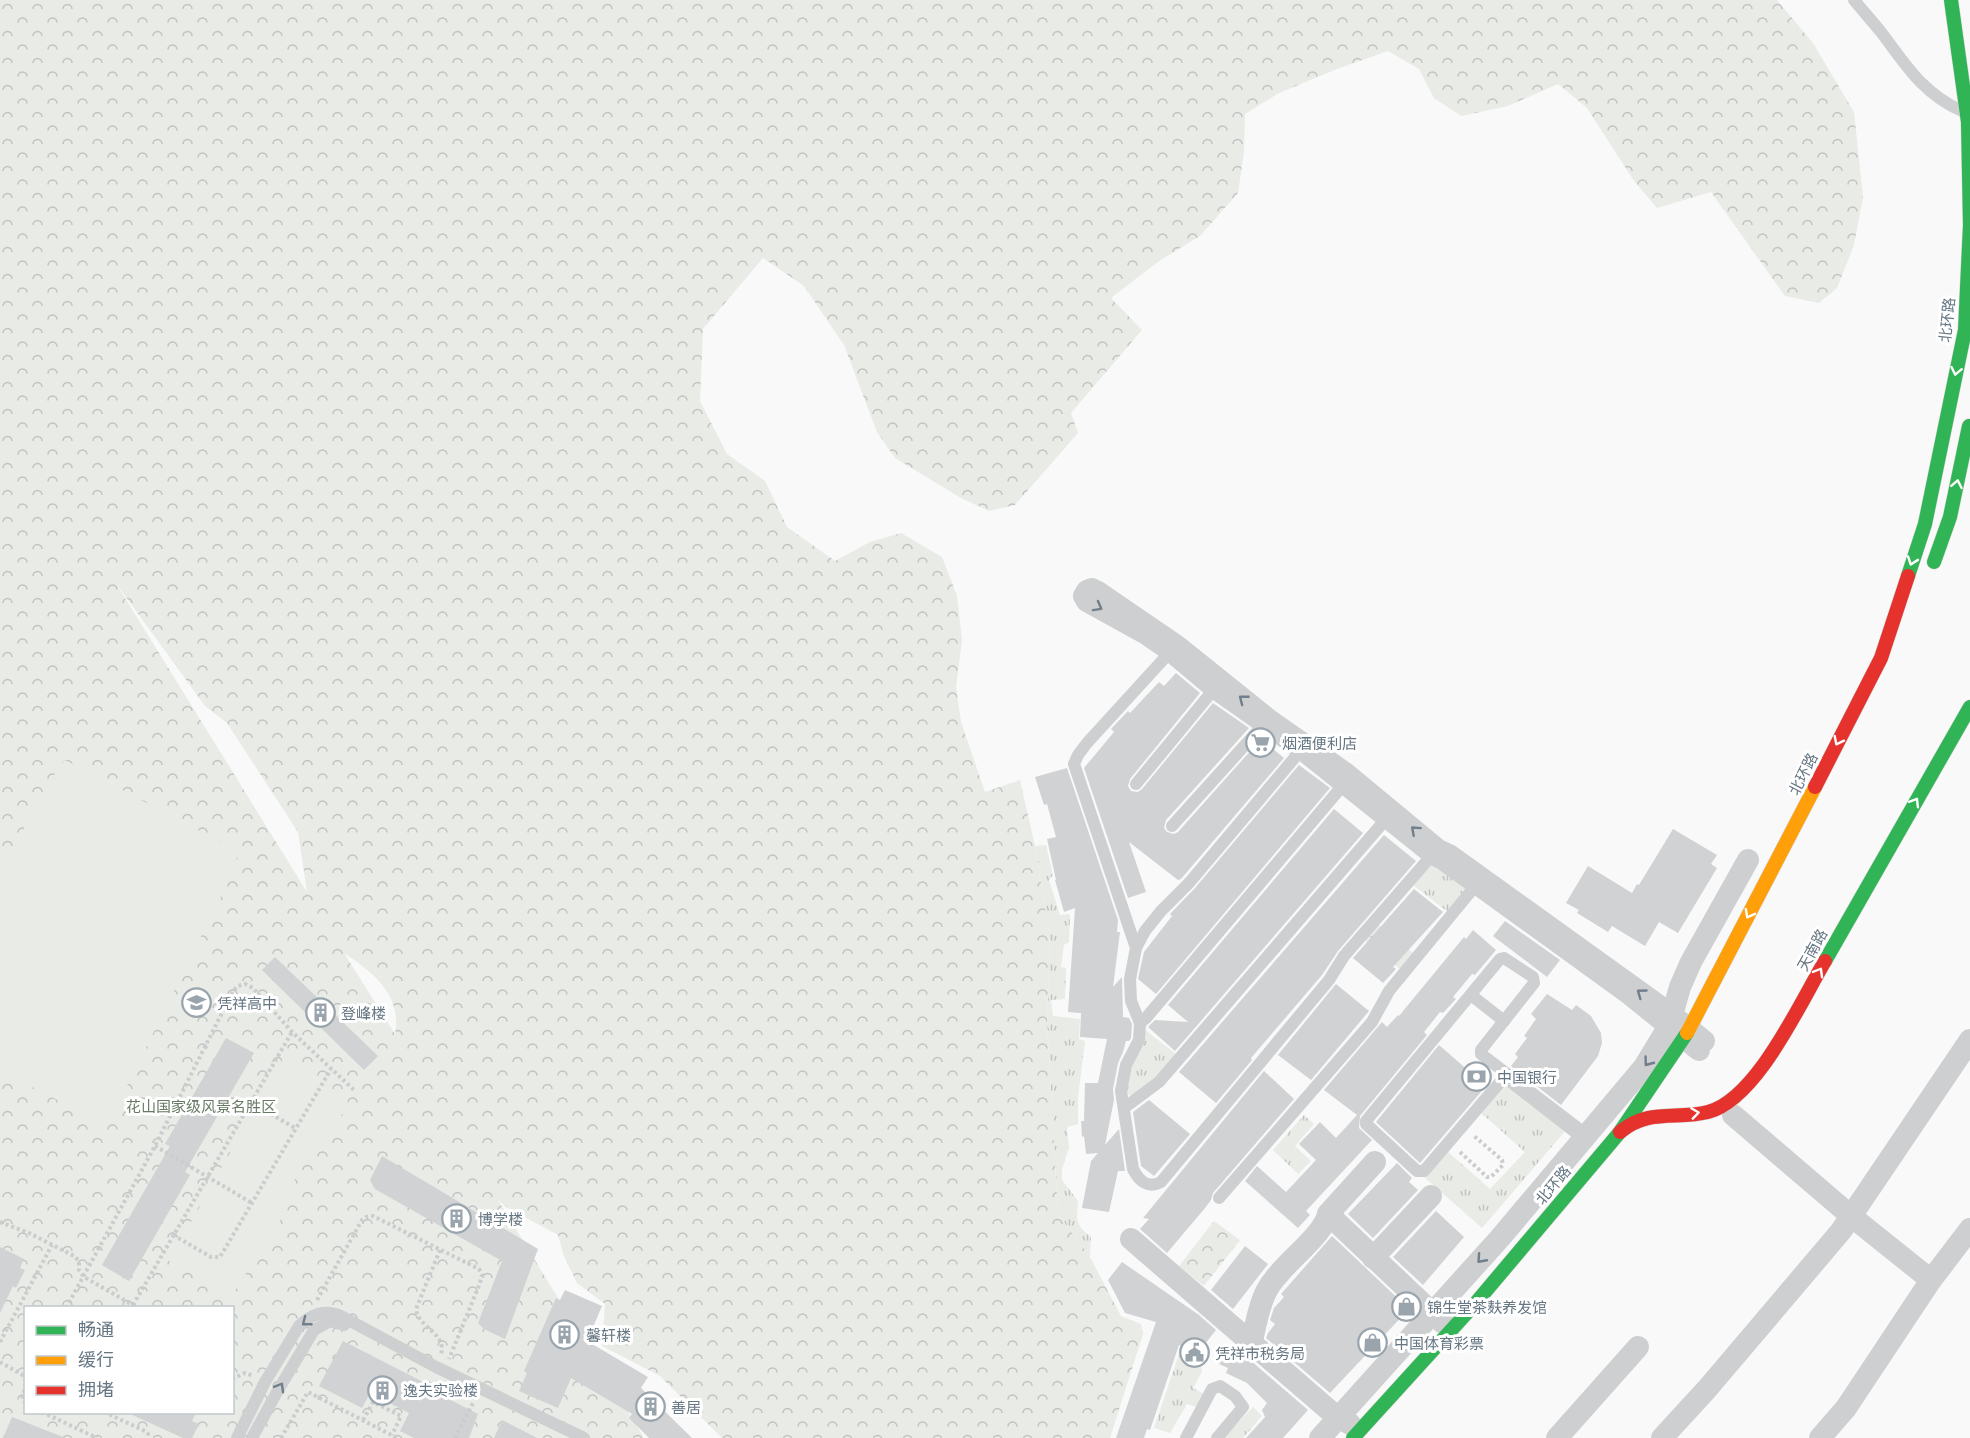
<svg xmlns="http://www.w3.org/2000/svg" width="1970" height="1438" font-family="Montserrat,'Noto Sans SC',sans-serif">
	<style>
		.grass { fill: url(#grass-tufts) }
		.forest { fill: url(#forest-crowns); fill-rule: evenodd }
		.pitch { fill: #e8ebe6 }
		.building { fill: #d0d2d3 }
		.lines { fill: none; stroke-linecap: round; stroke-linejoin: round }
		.fast-casing { stroke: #d5d6d7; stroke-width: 15 }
		.slow-casing { stroke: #d5d6d7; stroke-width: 15 }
		.jam-casing { stroke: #d5d6d7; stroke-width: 15 }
		.path { stroke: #cbcccd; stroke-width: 4; stroke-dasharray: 3 3; stroke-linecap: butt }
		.lane { stroke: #cecfd0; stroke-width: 12 }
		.street { stroke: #cecfd0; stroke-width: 22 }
		.fast { stroke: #30b455; stroke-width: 14 }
		.slow { stroke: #ff9f0a; stroke-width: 14 }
		.jam { stroke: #e5322d; stroke-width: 14 }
		.oneway { stroke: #fff }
		.oneway2 { stroke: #707f8b }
		.labels { text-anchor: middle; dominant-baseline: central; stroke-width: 6; stroke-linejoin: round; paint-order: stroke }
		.street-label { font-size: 15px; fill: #657683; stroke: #fff }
		.poi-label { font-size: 15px; fill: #657683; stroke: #fff; text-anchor: start }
		.park-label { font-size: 15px; fill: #687a64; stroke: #fff }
	</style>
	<defs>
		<pattern id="grass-tufts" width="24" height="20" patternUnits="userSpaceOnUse" patternTransform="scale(1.5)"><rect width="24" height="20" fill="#e8ebe6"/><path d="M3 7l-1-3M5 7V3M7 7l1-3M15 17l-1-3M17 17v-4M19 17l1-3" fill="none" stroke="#c0c3c0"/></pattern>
		<pattern id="forest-crowns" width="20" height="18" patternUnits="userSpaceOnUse" patternTransform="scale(1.5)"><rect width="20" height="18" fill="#e8ebe6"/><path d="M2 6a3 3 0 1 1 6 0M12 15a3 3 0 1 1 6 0" fill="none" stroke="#c0c3c0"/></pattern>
	</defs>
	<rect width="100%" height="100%" fill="#f9f9f9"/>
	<g class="grass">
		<path d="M1046,845L1053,875L1049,880L1060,915L1070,914L1069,942L1064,945L1061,967L1066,968L1065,999L1051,1000L1053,1016L1080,1019L1079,1039L1085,1041L1078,1097V1124L1067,1127L1069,1148L1062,1169V1180L1078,1201C1077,1219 1074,1224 1091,1237L1090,1257L1058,1214L1047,1022L1050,939L1035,846Z"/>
		<polygon points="1434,862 1468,886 1448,912 1410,883"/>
		<polygon points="1376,922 1413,953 1400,969 1362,938"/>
		<polygon points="1144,1029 1176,1054 1152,1084 1131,1096 1127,1094 1125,1078"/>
		<polygon points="1506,1082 1567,1129 1482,1228 1424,1177 1447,1151 1490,1189 1525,1152 1480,1112"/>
		<polygon points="1304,1115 1314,1124 1295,1146 1311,1161 1298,1174 1273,1150"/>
		<polygon points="1179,1354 1201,1365 1202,1372 1193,1388 1204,1394 1197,1407 1187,1404 1170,1433 1154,1428"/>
		<polygon points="1253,1407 1262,1416 1243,1438 1223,1438"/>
	</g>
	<g class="forest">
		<path d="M0,0H1777L1813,43L1854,112L1863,197L1854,245L1837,288L1819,303L1785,296L1711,192L1657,208L1634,181L1587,108L1558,84L1508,106L1461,116L1434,98L1419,69L1388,51L1337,69L1279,93L1245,114L1244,152L1238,193L1200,236L1159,261L1111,298L1142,330L1071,413L1078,433L1015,505L989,511L961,498L895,458L877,432L844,345L804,286L763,258L703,329L700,401L727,454L765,481L787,527L835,561L870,542L901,533L942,557L957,596L962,640L956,687L961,722L985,792L1020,780L1035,846L1050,939L1047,1022L1058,1214L1090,1257L1121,1316L1141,1324L1143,1334L1110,1438H722L660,1376L602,1346L605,1304L577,1283L564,1256L558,1235L506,1207L498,1200L644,1438H0ZM115,582L205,706L227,723L298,832L307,892ZM344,953C374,973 402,995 395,1034ZM26,1308H232V1412H26Z"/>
		<polygon points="1214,1221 1240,1240 1204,1286 1179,1266"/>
	</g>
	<g class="pitch">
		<polygon points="65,760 238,851 235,868 119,1102 111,1116 103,1124 0,1070 0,875 46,786"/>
		<polygon points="288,1050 300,1062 349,1103 323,1145 314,1143 290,1189 297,1194 231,1297 169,1261"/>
	</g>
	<g class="building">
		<polygon points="1176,673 1200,693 1130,779 1128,786 1131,791 1138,792 1142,789 1213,703 1249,728 1166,820 1164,828 1167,832 1174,834 1178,832 1261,739 1284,758 1181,879 1178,880 1129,842 1146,892 1128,898 1084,768 1114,732 1111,729 1128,711 1130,713 1159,682 1164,686"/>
		<polygon points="1299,765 1330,788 1156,994 1138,979 1144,952 1172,916 1170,914 1195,888"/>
		<polygon points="1067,768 1118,920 1117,932 1120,932 1113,987 1122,977 1123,1017 1129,1018 1132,1024 1131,1038 1129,1041 1126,1041 1123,1052 1118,1063 1113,1089 1114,1100 1105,1145 1119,1129 1125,1171 1118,1171 1109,1212 1082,1208 1091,1161 1098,1153 1086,1154 1084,1136 1082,1137 1081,1121 1084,1121 1085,1083 1098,1083 1107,1039 1080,1037 1081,1013 1068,1012 1075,908 1064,912 1055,880 1056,880 1047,839 1056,837 1047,804 1044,805 1035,777"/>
		<polygon points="1334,809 1363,833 1175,1051 1148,1027 1155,1020 1188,1022 1168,1005"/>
		<polygon points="1673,829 1717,855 1711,864 1717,868 1678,933 1659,922 1645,946 1612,926 1608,932 1577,913 1579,910 1566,903 1588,866 1632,893 1637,884 1639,885"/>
		<polygon points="1384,835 1416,861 1338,951 1322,975 1251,1058 1252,1060 1216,1103 1179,1072"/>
		<polygon points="1414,889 1443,912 1393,967 1396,969 1383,983 1353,958"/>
		<polygon points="1505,921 1560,960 1547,977 1493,936"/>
		<polygon points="1473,930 1496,950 1475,975 1472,974 1453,997 1456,999 1443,1013 1440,1012 1424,1032 1427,1035 1360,1116 1359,1128 1372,1140 1306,1211 1310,1215 1298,1228 1245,1181 1257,1166 1286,1192 1316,1160 1299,1144 1320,1122 1336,1138 1357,1115 1324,1090 1382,1022 1387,1027 1398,1015 1399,1016 1464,937 1466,939"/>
		<polygon points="275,957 378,1056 364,1070 262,970"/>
		<polygon points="1336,984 1369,1011 1311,1080 1278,1055"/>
		<polygon points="1547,994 1572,1010 1576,1005 1591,1016 1601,1033 1602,1043 1598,1056 1561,1105 1511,1066 1518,1057 1515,1054 1527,1038 1524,1036 1536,1019 1531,1014"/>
		<polygon points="226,1038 254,1053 185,1172 190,1175 129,1281 102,1265 170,1146 165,1144"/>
		<polygon points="1439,1045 1486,1086 1420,1163 1376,1122"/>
		<polygon points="1264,1071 1294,1099 1213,1193 1211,1200 1205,1208 1167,1253 1140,1229 1149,1219 1143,1218"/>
		<polygon points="1149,1100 1190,1134 1154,1176 1141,1166 1133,1112"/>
		<polygon points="382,1156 538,1249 505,1339 484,1329 478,1323 502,1261 375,1189 370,1180"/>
		<polygon points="1397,1163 1412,1178 1409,1182 1418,1190 1373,1238 1348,1214"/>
		<polygon points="1436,1211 1464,1237 1423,1285 1393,1257"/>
		<polygon points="1332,1236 1409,1309 1330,1393 1266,1338 1268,1333 1275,1324 1270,1320 1274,1308 1284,1297 1281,1294"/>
		<polygon points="1245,1246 1268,1264 1233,1309 1211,1290"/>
		<polygon points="0,1247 24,1259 20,1268 25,1270 16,1288 13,1286 0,1313"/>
		<polygon points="1122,1262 1199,1315 1216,1330 1197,1354 1179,1345 1150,1430 1147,1429 1144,1438 1116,1438 1156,1322 1125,1313 1108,1280"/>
		<polygon points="565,1290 602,1306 587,1341 648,1377 641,1388 692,1438 649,1438 629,1418 632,1414 571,1378 558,1408 519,1391 527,1373 524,1371 556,1298 560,1300"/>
		<polygon points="343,1341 437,1389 435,1392 478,1414 469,1438 414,1438 400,1431 409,1413 370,1393 362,1408 319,1386"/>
		<polygon points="1235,1347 1308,1410 1283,1438 1246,1438 1265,1417 1262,1410 1267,1403 1247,1383 1226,1373 1228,1368 1219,1364"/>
		<polygon points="128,1413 196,1413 192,1421 199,1424 192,1438 183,1438"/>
		<polygon points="12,1417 63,1437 63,1438 3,1438"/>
		<polygon points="502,1420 537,1438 494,1438"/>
	</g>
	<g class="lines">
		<defs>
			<g id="fast">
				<polyline points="1934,562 1950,517 1969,426"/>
				<polyline points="1908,576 1925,524 1965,330 1970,225 1968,122 1951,0"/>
				<polyline points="1825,961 1970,707"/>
				<polyline points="1353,1438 1474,1305 1620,1132 1687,1033"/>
			</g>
			<polyline id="slow" points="1687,1033 1815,787"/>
			<g id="jam">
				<polyline points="1815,787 1881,658 1908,576"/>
				<path d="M1620,1132C1649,1108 1676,1120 1708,1112C1757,1099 1800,1003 1825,961"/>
			</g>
		</defs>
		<use href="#fast" class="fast-casing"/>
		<use href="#slow" class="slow-casing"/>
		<use href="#jam" class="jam-casing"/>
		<g class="path">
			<polyline points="250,1102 295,1128"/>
			<polyline points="155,1146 252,1203"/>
			<polyline points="1460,1152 1487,1177 1491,1177 1503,1165 1502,1160 1474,1136"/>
			<polyline points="0,1222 29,1233 74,1256 79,1261 79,1270 84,1277 138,1308"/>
			<polyline points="173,1235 211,1257 220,1257 331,1069"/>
			<path d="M440,1250L416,1309C418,1328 447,1333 441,1354"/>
			<polyline points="317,1300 362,1220 366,1217 373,1216 479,1269 482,1275 480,1283 449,1359"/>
			<polyline points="133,1305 292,1032"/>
			<polyline points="66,1308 155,1146 233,991 238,986 245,984 253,988 292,1032 354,1090"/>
			<polyline points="0,1342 52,1245"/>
			<polyline points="0,1362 26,1377"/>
			<polyline points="232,1379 245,1373 254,1376"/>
			<polyline points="26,1384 22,1399 26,1403"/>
			<polyline points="42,1412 97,1438"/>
			<polyline points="104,1412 145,1431 148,1434 147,1438"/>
			<polyline points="363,1420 373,1402 401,1416 392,1435"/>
			<polyline points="281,1438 308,1392 397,1438"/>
			<polyline points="455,1438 474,1401"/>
		</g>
		<g class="lane">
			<path d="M1854,0C1863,11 1872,21 1881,32C1906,65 1923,94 1962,111"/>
			<path d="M1171,651L1087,743L1078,755L1074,764L1136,948L1130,979L1131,1001L1140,1023L1139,1040L1126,1065L1121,1091L1133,1169C1139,1181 1148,1189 1161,1182L1329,980L1344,956L1433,854"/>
			<polyline points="1136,784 1215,688"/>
			<polyline points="1172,826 1264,724"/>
			<polyline points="1136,948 1145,931 1161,911 1189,883 1302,749"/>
			<polyline points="1471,995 1504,1021"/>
			<polyline points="1140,1023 1146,1018 1344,784"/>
			<polyline points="1124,1108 1159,1082 1387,818"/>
			<polyline points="1584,1139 1507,1079 1501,1081 1424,1171 1417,1171 1366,1124 1366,1121 1500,959 1504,958 1533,977 1534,983 1481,1050 1481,1054 1587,1135"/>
			<polyline points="1219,1198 1372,1022 1389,991 1476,885"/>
			<path d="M237,1438L265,1382L299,1326C312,1314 324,1309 341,1316L436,1367L584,1438"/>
			<polyline points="252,1438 277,1392 314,1330 330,1321 344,1325"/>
			<polyline points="1186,1438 1212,1389 1220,1386 1235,1396 1243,1407 1217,1438"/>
		</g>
		<g class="street">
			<polyline points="1699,1050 1627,992 1443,859 1433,854 1302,749 1215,688 1171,651 1145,633 1087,601 1084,596 1087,591 1092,589 1098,592 1177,646 1269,720 1345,773 1438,850 1449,855 1673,1016 1704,1041"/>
			<polyline points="1733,1115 1851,1216 1931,1280 1970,1229"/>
			<polyline points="1375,1162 1328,1214 1443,1323"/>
			<polyline points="1131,1239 1330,1411 1350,1424"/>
			<polyline points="1373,1258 1431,1196"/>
			<path d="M1251,1344C1256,1326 1258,1306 1267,1290C1280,1265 1323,1237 1328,1214"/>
			<polyline points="1320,1438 1500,1238 1644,1067 1669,1026 1680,987 1691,962 1748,860"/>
			<polyline points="1557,1438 1638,1347"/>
			<polyline points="1662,1438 1707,1389 1841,1231 1970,1040"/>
			<polyline points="1820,1438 1846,1408 1931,1280"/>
		</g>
		<use href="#fast" class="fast"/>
		<use href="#slow" class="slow"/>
		<use href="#jam" class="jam"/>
	</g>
	<defs><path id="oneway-chevron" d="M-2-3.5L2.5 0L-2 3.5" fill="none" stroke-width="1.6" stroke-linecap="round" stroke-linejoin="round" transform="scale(1.5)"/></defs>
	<g class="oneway">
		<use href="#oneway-chevron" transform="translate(1956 371) rotate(102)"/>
		<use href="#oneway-chevron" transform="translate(1957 484) rotate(-79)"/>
		<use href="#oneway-chevron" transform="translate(1912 561) rotate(109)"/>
		<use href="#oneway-chevron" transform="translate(1838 741) rotate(117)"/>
		<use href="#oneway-chevron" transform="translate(1915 802) rotate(-59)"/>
		<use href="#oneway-chevron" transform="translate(1749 914) rotate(118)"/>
		<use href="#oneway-chevron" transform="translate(1819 972) rotate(-60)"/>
		<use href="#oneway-chevron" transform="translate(1695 1113) rotate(-8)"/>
	</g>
	<g class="oneway2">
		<use href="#oneway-chevron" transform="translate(1098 607) rotate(29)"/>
		<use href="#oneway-chevron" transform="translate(1243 699) rotate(-142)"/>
		<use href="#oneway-chevron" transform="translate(1415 830) rotate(-138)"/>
		<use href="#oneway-chevron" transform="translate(1641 993) rotate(-144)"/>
		<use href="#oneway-chevron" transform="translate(1648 1062) rotate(127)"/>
		<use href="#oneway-chevron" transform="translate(1481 1259) rotate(132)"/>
		<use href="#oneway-chevron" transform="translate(306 1322) rotate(142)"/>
		<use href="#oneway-chevron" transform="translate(280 1387) rotate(-60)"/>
	</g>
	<defs>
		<symbol id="supermarket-ring" viewBox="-11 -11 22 22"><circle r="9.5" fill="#fff" stroke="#99a4ac" stroke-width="1.5"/><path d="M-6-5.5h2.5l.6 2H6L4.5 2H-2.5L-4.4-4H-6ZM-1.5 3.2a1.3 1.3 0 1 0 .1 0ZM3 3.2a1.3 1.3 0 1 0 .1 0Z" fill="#99a4ac"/></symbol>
		<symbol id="school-ring" viewBox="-11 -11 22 22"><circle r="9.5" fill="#fff" stroke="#99a4ac" stroke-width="1.5"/><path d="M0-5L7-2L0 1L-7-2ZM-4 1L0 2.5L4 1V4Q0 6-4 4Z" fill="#99a4ac"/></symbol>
		<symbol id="building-ring" viewBox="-11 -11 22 22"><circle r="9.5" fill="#fff" stroke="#99a4ac" stroke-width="1.5"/><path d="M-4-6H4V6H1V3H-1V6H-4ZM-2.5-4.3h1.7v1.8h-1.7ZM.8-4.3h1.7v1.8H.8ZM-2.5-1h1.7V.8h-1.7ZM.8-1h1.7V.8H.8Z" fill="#99a4ac"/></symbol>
		<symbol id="bank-ring" viewBox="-11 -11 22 22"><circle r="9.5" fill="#fff" stroke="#99a4ac" stroke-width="1.5"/><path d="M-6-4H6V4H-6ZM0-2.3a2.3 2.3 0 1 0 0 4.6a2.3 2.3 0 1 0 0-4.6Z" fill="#99a4ac"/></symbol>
		<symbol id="shop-ring" viewBox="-11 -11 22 22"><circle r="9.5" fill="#fff" stroke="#99a4ac" stroke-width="1.5"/><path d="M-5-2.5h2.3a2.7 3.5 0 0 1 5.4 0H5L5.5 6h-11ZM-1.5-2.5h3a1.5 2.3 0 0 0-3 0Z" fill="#99a4ac"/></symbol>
		<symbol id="civic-ring" viewBox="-11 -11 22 22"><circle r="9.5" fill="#fff" stroke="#99a4ac" stroke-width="1.5"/><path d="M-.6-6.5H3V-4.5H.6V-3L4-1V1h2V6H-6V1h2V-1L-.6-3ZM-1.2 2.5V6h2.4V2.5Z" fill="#99a4ac"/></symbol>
	</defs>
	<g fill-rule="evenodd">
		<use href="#supermarket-ring" x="1244" y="726" width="33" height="33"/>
		<use href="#school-ring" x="180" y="986" width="33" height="33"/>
		<use href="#building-ring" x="304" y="996" width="33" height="33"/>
		<use href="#bank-ring" x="1460" y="1060" width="33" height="33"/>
		<use href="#building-ring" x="440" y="1202" width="33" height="33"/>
		<use href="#shop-ring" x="1390" y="1290" width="33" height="33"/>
		<use href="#building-ring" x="548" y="1318" width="33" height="33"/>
		<use href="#shop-ring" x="1356" y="1326" width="33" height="33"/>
		<use href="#civic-ring" x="1178" y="1336" width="33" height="33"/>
		<use href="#building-ring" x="366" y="1374" width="33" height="33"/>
		<use href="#building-ring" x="634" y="1390" width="33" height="33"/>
	</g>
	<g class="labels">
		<g class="street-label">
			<text transform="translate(1947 320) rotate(-84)">北环路</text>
			<text transform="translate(1803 774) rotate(-63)">北环路</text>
			<text transform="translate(1812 950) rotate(-61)">天南路</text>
			<text transform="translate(1553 1185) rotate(-50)">北环路</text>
		</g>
		<g class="poi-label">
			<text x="1282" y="743">烟酒便利店</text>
			<text x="217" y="1003">凭祥高中</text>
			<text x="341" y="1013">登峰楼</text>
			<text x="1497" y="1077">中国银行</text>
			<text x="478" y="1219">博学楼</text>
			<text x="1427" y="1307">锦生堂茶麸养发馆</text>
			<text x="586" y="1335">馨轩楼</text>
			<text x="1394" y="1343">中国体育彩票</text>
			<text x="1215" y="1353">凭祥市税务局</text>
			<text x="403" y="1390">逸夫实验楼</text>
			<text x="671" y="1407">善居</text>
		</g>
		<g class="park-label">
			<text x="201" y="1106">花山国家级风景名胜区</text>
		</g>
	</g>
	<rect x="24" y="1306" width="210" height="108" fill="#ffffff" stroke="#c1c8cd" stroke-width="1.5"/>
	<rect x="36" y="1326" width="30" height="9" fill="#30b455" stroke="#c1c8cd" stroke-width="1.5"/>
	<text x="78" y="1336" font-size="18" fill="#657683">畅通</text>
	<rect x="36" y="1356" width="30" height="9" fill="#ff9f0a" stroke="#c1c8cd" stroke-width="1.5"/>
	<text x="78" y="1366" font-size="18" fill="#657683">缓行</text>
	<rect x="36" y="1386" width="30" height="9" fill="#e5322d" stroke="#c1c8cd" stroke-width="1.5"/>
	<text x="78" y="1396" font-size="18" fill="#657683">拥堵</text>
</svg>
